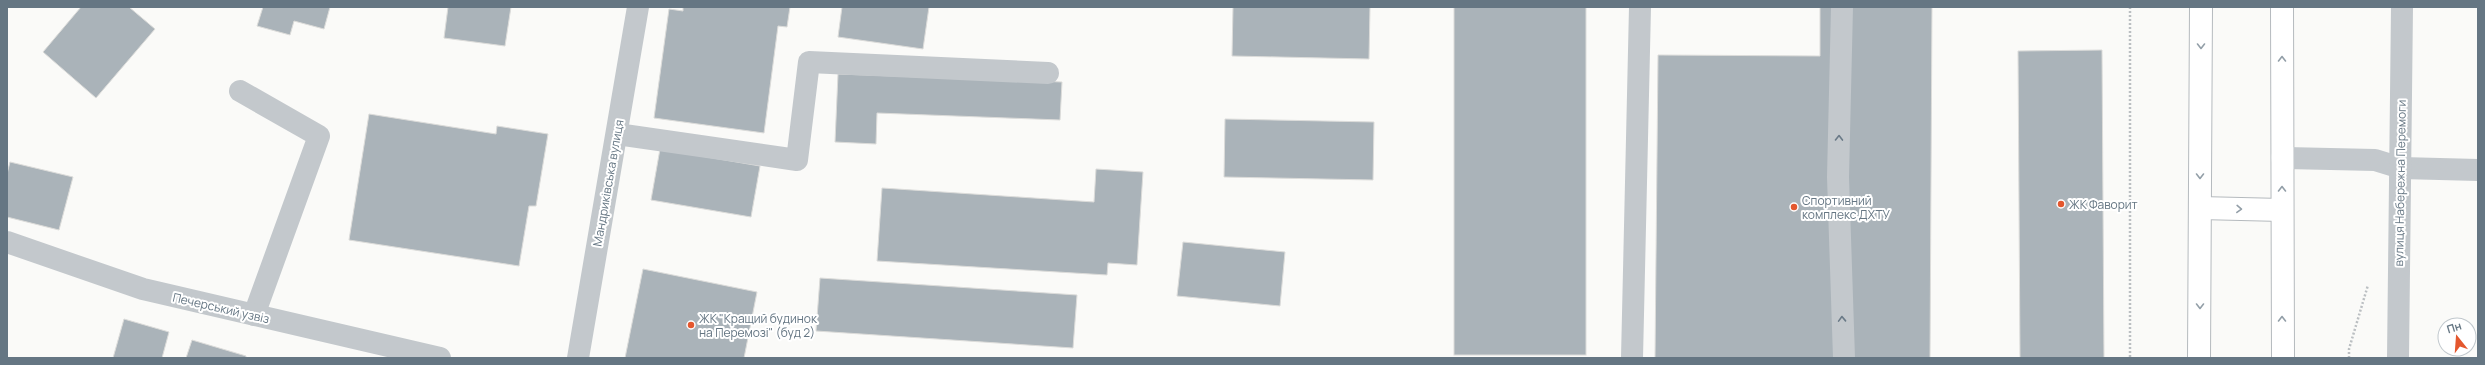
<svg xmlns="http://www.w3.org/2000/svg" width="2485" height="365" font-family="Manrope,sans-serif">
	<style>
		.building { fill: #aab3b9; stroke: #dcdcda }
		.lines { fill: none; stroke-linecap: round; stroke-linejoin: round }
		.major-casing { stroke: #b5babe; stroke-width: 24 }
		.path { stroke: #bbbfc2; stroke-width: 2.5; stroke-dasharray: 2 2; stroke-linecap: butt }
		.minor { stroke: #c3c8cc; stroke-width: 22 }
		.major { stroke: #fff; stroke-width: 22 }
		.oneway { stroke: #939fa8 }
		.oneway2 { stroke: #6a7a87 }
		.poi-dot { fill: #e4572e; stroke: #fff; stroke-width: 1.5 }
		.labels { text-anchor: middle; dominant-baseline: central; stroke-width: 4; stroke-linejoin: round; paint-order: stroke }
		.street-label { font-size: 12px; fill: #657683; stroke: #fff }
		.poi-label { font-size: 12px; fill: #657683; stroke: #fff; text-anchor: start }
	</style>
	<rect width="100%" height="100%" fill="#fafaf8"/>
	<g class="building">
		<polygon points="81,7 129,7 155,29 96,98 43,52"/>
		<polygon points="263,7 330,7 324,29 294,21 290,35 257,26"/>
		<polygon points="448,7 511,7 505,46 444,38"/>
		<polygon points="683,7 790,7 787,27 778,26 764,133 654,118 669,9 683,11"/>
		<polygon points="842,7 929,7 923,49 838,37"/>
		<polygon points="1233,7 1370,7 1369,59 1232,56"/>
		<rect x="1454" y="7" width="132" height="348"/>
		<polygon points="1820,7 1932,7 1930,358 1655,358 1658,55 1820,56"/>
		<polygon points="2102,50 2104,358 2020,358 2018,51"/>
		<polygon points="838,74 1062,82 1060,120 877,113 876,144 835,142"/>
		<polygon points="369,114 496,134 497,126 548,134 536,206 529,206 519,266 349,240"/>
		<polygon points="1225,119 1374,122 1373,180 1224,177"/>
		<polygon points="660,149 760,166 751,217 651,200"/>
		<polygon points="10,162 73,177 59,230 7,217 7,174"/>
		<polygon points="1096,169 1143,172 1137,265 1108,263 1107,275 877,261 882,188 1094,202"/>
		<polygon points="1183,242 1285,252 1280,306 1177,296"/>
		<polygon points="643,269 757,292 744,358 625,358"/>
		<polygon points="820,278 1077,295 1073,348 816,331"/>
		<polygon points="124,319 169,332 162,358 113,358"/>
		<polygon points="192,340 246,356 246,358 186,358"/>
	</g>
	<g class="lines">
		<defs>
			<g id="major">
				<polyline points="2282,7 2283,358"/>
				<polyline points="2200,208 2282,210"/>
				<polyline points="2199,358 2201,7"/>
			</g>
		</defs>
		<use href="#major" class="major-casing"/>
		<g class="path">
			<polyline points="2130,7 2130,358"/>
			<polyline points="2349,358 2349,349 2368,285"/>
		</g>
		<g class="minor">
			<polyline points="1842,7 1838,177 1844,358"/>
			<polyline points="240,91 319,136 254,315"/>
			<polyline points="617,134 797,160 809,62 1048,73"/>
			<polyline points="2282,158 2375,160 2401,168 2478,170"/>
			<polyline points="7,242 143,289 440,358"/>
			<polyline points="578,358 638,7"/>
			<polyline points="1632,358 1640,7"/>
			<polyline points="2398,358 2402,7"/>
		</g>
		<use href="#major" class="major"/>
	</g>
	<defs><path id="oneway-chevron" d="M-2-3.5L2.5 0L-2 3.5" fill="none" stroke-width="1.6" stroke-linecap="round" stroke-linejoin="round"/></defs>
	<g class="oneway">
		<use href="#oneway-chevron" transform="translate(2201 46) rotate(90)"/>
		<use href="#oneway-chevron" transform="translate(2282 59) rotate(-90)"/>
		<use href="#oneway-chevron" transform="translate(2200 176) rotate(90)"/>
		<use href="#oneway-chevron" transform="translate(2282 189) rotate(-90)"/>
		<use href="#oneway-chevron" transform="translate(2239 209) rotate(2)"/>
		<use href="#oneway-chevron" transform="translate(2200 306) rotate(90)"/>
		<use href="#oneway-chevron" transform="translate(2282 319) rotate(-90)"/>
	</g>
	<g class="oneway2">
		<use href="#oneway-chevron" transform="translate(1839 138) rotate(-89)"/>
		<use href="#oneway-chevron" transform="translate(1842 319) rotate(-92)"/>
	</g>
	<g class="poi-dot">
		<circle cx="2061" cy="204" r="4"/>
		<circle cx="1794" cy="207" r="4"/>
		<circle cx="691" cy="325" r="4"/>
	</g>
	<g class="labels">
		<g class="street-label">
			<text transform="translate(608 183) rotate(-80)">Мандриківська вулиця</text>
			<text transform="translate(2400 183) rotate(-89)">вулиця Набережна Перемоги</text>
			<text transform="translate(221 308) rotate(13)">Печерський узвіз</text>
		</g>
		<g class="poi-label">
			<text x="1802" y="200">Спортивний<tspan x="1802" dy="14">комплекс ДХТУ</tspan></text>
			<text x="2069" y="204">ЖК Фаворит</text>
			<text x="699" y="318">ЖК "Кращий будинок<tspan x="699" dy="14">на Перемозі" (буд 2)</tspan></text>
		</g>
	</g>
	<rect width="2485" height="365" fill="none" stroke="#657683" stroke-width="16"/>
	<g transform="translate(2457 337) rotate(343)"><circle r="19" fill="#ffffff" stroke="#c1c8cd"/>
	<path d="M0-3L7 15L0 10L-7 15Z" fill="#e4572e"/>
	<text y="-6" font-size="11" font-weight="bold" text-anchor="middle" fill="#657683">Пн</text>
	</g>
</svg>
